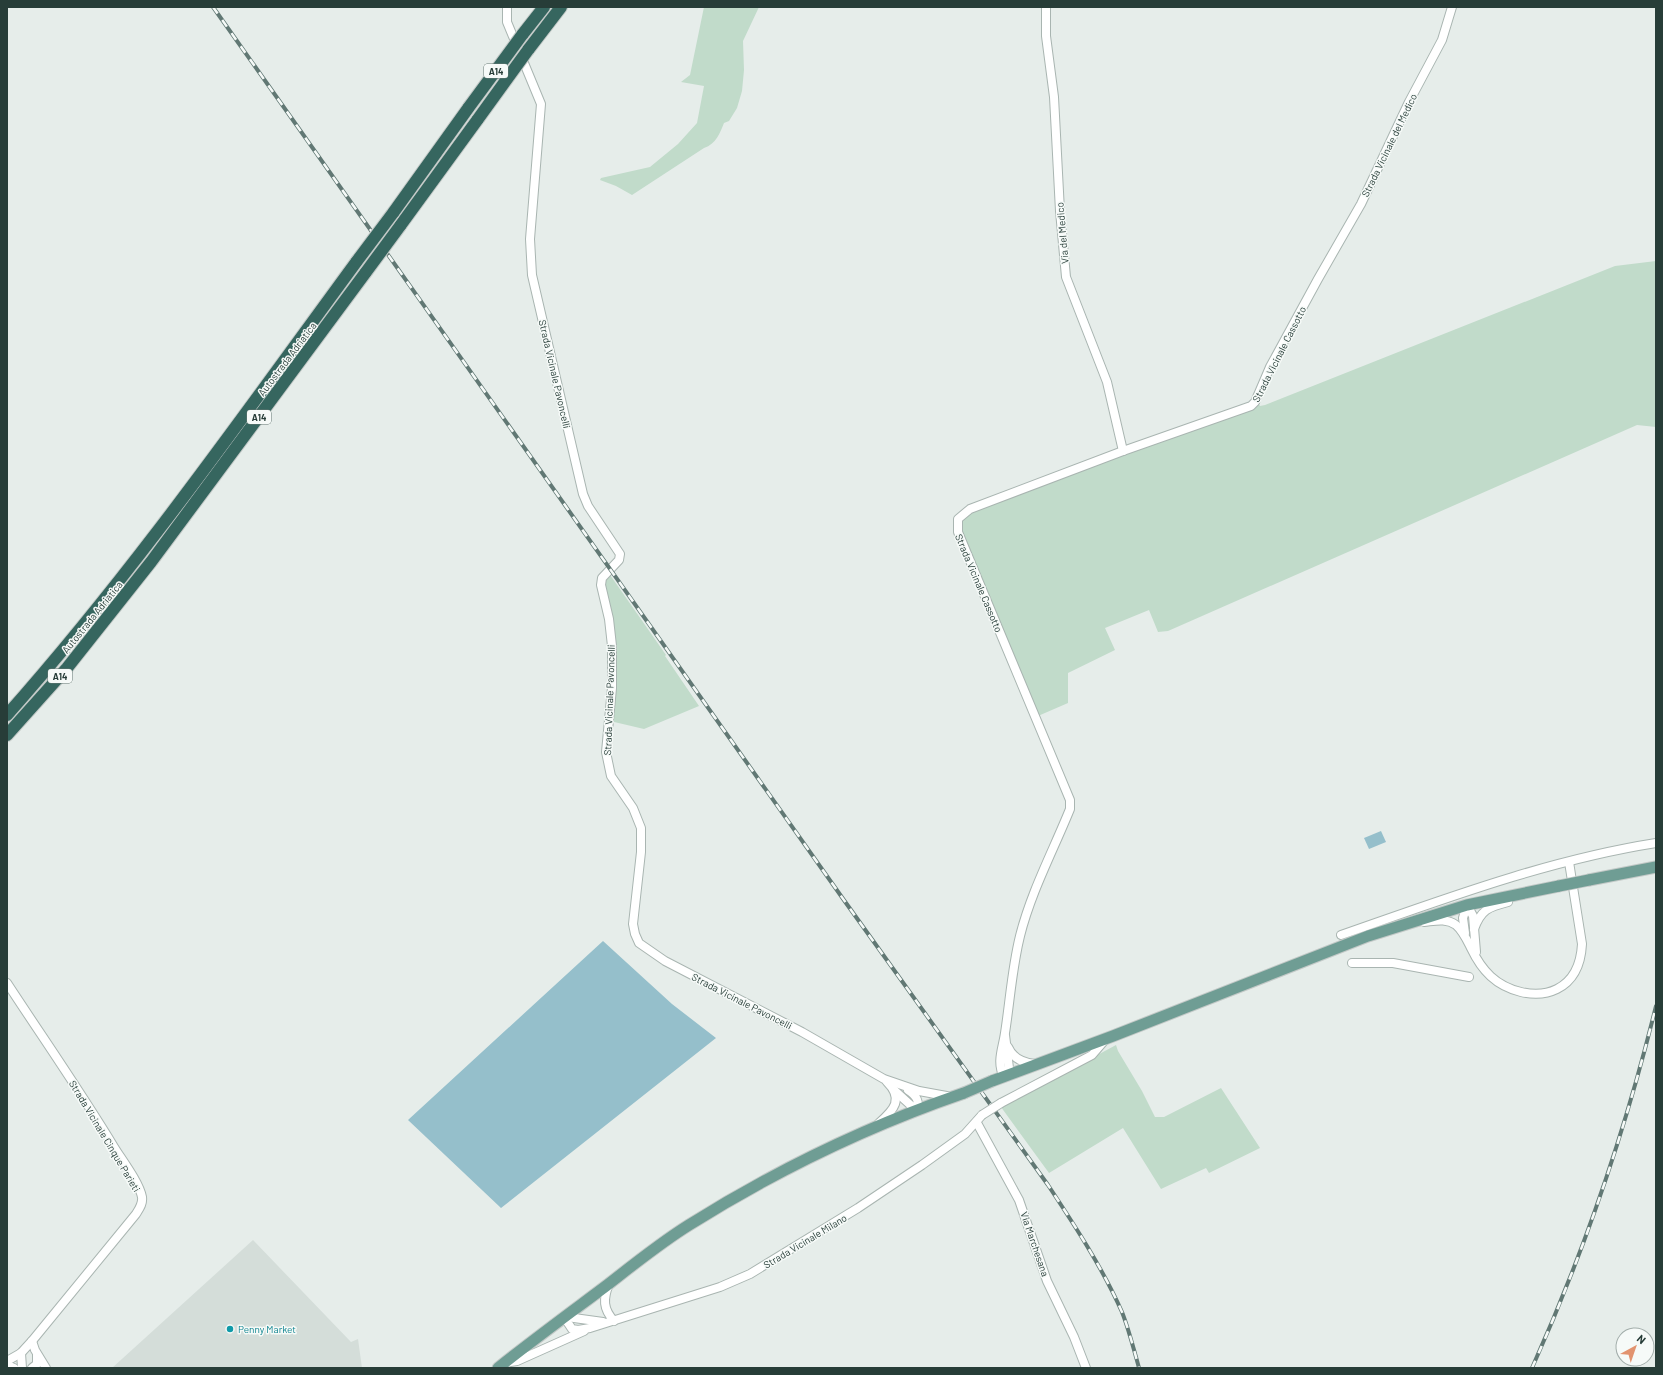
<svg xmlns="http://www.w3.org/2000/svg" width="1663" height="1375" font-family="Barlow,sans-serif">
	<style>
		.built { fill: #d4ddd9 }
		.green { fill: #c1dbca }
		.water { fill: #95bfcb }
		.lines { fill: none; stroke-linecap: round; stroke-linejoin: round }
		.minor-casing { stroke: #a9b5b1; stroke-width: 10 }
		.major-casing { stroke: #c3c9c7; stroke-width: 13 }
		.highway-casing { stroke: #c3c9c7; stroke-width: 14 }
		.minor { stroke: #fff; stroke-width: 8 }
		.major { stroke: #6f9d94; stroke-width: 11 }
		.highway { stroke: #36665f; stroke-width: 12 }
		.rail-casing { stroke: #617874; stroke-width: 4 }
		.rail { stroke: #f6faf8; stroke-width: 2.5; stroke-dasharray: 8; stroke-linecap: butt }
		.minor-bridge-casing { stroke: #a9b5b1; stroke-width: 10; stroke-linecap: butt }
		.major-bridge-casing { stroke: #c3c9c7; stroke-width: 13; stroke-linecap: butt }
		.highway-bridge-casing { stroke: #c3c9c7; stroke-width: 14; stroke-linecap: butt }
		.minor-bridge { stroke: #fff; stroke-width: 8 }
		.major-bridge { stroke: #6f9d94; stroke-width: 11 }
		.highway-bridge { stroke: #36665f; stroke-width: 12 }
		.culture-dot { fill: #0f9aa8; stroke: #f6faf8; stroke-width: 1.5 }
		.labels { text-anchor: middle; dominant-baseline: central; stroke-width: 3; stroke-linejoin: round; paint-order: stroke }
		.shield { fill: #f6faf8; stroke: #657672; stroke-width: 1 }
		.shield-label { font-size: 9px; font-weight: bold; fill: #273d38 }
		.street-label { font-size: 10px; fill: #273d38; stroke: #f6faf8 }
		.culture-label { font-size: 10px; fill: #0d838f; stroke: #f6faf8; text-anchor: start }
	</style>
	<rect width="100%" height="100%" fill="#e6edea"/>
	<polygon class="built" points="253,1240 351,1342 358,1339 362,1368 112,1368"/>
	<g class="green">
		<path d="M704,7H759L743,41L744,70L742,91L737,108L729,121L724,123C720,133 716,144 704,148L632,195L616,186L600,180L601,178L650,167L678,144L697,123L704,86L681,82L690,75Z"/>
		<polygon points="1656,261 1656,427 1637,425 1168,631 1158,632 1149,610 1105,628 1115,650 1068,673 1068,703 1038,716 959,529 966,514 1257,400 1260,406 1265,405 1615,266"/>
		<polygon points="608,572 666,655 665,656 699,706 644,729 610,721 613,682 603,584"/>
		<polygon points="1116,1045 1118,1051 1142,1091 1155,1117 1164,1117 1221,1088 1260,1148 1209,1173 1206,1168 1161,1189 1123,1128 1049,1173 1001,1107"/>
	</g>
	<g class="water">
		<polygon points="1381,831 1386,842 1369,849 1364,838"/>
		<polygon points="603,941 672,1004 716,1038 501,1208 408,1120"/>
	</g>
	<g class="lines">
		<defs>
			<g id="minor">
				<polyline points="507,7 507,22 541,104 530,239 532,275 583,494 588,506 620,554 619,560 602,578 601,585 609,619 612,646 612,688 606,752 611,776 633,808 641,828 641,852 633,924 635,934 639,943 665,961 802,1032 884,1079 919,1091 952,1097"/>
				<polyline points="1046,7 1046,36 1054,97 1060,211 1066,277 1107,382 1123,451"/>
				<polyline points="1467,905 1473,916 1476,952"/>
				<path d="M1424,922C1435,921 1446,918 1456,925C1463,931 1467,940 1471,948C1482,971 1496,986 1521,992C1534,995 1545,995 1557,989C1575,980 1581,963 1582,944L1569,862"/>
				<path d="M1474,929C1481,910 1488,907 1508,902"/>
				<polyline points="1465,933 1463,918 1467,905"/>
				<path d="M1341,935C1444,899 1548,860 1656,843"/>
				<polyline points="1352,963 1393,963 1469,977"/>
				<path d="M7,983C43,1038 80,1091 114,1147C122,1160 139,1182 142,1197C143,1204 139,1209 136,1214L32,1341L21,1353L7,1361"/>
				<path d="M1005,1035L1009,1068L1004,1077C996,1062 1003,1048 1005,1033C1010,1001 1012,968 1020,936C1031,892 1053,851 1070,809V800L958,532V519L970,509L1123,451L1251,406L1255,402L1270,367L1318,279L1361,204L1409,102L1442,40L1452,7"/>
				<path d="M1008,1047C1013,1059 1024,1063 1035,1064"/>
				<path d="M894,1090L917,1111C920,1101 916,1095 908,1090"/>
				<polyline points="1001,1103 1092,1055 1105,1040"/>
				<path d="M879,1123C894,1110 904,1099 887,1082"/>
				<polyline points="977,1123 1019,1200 1047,1281 1074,1337 1086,1368"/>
				<path d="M609,1284C603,1299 603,1309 614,1321"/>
				<polyline points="567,1315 574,1318 603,1322"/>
				<polyline points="564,1317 572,1329 578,1330 590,1328 720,1287 750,1274 858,1208 922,1165 965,1134 982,1115"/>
				<polyline points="32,1341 35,1350 46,1368"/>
				<polyline points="21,1353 22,1368"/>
				<polyline points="504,1363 517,1361 584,1331"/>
				<polyline points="7,1365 14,1368"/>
				<polyline points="32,1368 37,1364 37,1355"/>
			</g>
			<g id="major">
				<polyline points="1589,880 1656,867"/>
				<polyline points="992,1081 1113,1036 1368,936 1467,905 1559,886"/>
				<path d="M498,1368C533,1340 570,1313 606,1286C633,1265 660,1243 689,1225C775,1171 868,1126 964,1093"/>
			</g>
			<g id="highway">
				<polyline points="522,35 544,7"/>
				<polyline points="528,50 561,7"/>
				<polyline points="393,213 469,107"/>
				<polyline points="400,226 478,119"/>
				<path d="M7,715C134,572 244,415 357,261"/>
				<polyline points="7,735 67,668 151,562 366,272"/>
			</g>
		</defs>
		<use href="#minor" class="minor-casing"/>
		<use href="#major" class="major-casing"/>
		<use href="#highway" class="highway-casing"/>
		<use href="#minor" class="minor"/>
		<use href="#major" class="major"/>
		<use href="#highway" class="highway"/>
		<defs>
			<g id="rail">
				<path d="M213,7L846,903L1048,1185C1075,1226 1102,1267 1122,1312C1129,1330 1134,1350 1139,1368"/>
				<path d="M1532,1368C1585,1250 1625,1132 1656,1006"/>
			</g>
		</defs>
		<use href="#rail" class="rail-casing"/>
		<use href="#rail" class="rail"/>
		<defs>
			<polyline id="minor-bridge" points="982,1115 1001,1103"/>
			<g id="major-bridge">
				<polyline points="1559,886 1589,880"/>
				<polyline points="964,1093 992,1081"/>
			</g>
			<g id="highway-bridge">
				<polyline points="469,107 522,35"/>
				<polyline points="478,119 528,50"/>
				<polyline points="357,261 393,213"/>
				<polyline points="366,272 400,226"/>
			</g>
		</defs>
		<use href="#minor-bridge" class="minor-bridge-casing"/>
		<use href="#major-bridge" class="major-bridge-casing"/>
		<use href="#highway-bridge" class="highway-bridge-casing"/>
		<use href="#minor-bridge" class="minor-bridge"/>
		<use href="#major-bridge" class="major-bridge"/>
		<use href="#highway-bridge" class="highway-bridge"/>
	</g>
	<circle class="culture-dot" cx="230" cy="1329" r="4"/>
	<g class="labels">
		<g class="shield">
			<rect x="484" y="64" width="24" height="14" rx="3"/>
			<rect x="247" y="410" width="24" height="14" rx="3"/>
			<rect x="48" y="669" width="24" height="14" rx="3"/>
		</g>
		<g class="shield-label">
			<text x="496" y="71">A14</text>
			<text x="259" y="417">A14</text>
			<text x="60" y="676">A14</text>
		</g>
		<g class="street-label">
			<text transform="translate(1389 145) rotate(-64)">Strada Vicinale del Medico</text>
			<text transform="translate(1062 233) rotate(-95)">Via del Medico</text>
			<text transform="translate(1279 354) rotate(-63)">Strada Vicinale Cassotto</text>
			<text transform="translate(287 359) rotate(-53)">Autostrada Adriatica</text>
			<text transform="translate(555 374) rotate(77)">Strada Vicinale Pavoncelli</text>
			<text transform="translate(979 583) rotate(67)">Strada Vicinale Cassotto</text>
			<text transform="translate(92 617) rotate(-51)">Autostrada Adriatica</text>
			<text transform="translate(609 700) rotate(-88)">Strada Vicinale Pavoncelli</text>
			<text transform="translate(742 1001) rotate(27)">Strada Vicinale Pavoncelli</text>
			<text transform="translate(105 1136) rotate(59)">Strada Vicinale Cinque Parieti</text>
			<text transform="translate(805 1241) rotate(-31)">Strada Vicinale Milano</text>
			<text transform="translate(1035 1244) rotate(71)">Via Marchesana</text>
		</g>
		<g class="culture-label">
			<text x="238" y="1329">Penny Market</text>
		</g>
	</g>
	<rect width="1663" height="1375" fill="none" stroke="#273d38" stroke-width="16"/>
	<g transform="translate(1635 1347) rotate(40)"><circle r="19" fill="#f6faf8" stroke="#a3aeab"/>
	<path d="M0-3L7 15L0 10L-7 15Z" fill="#e2936f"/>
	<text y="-6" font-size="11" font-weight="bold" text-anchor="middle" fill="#273d38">N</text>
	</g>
</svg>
